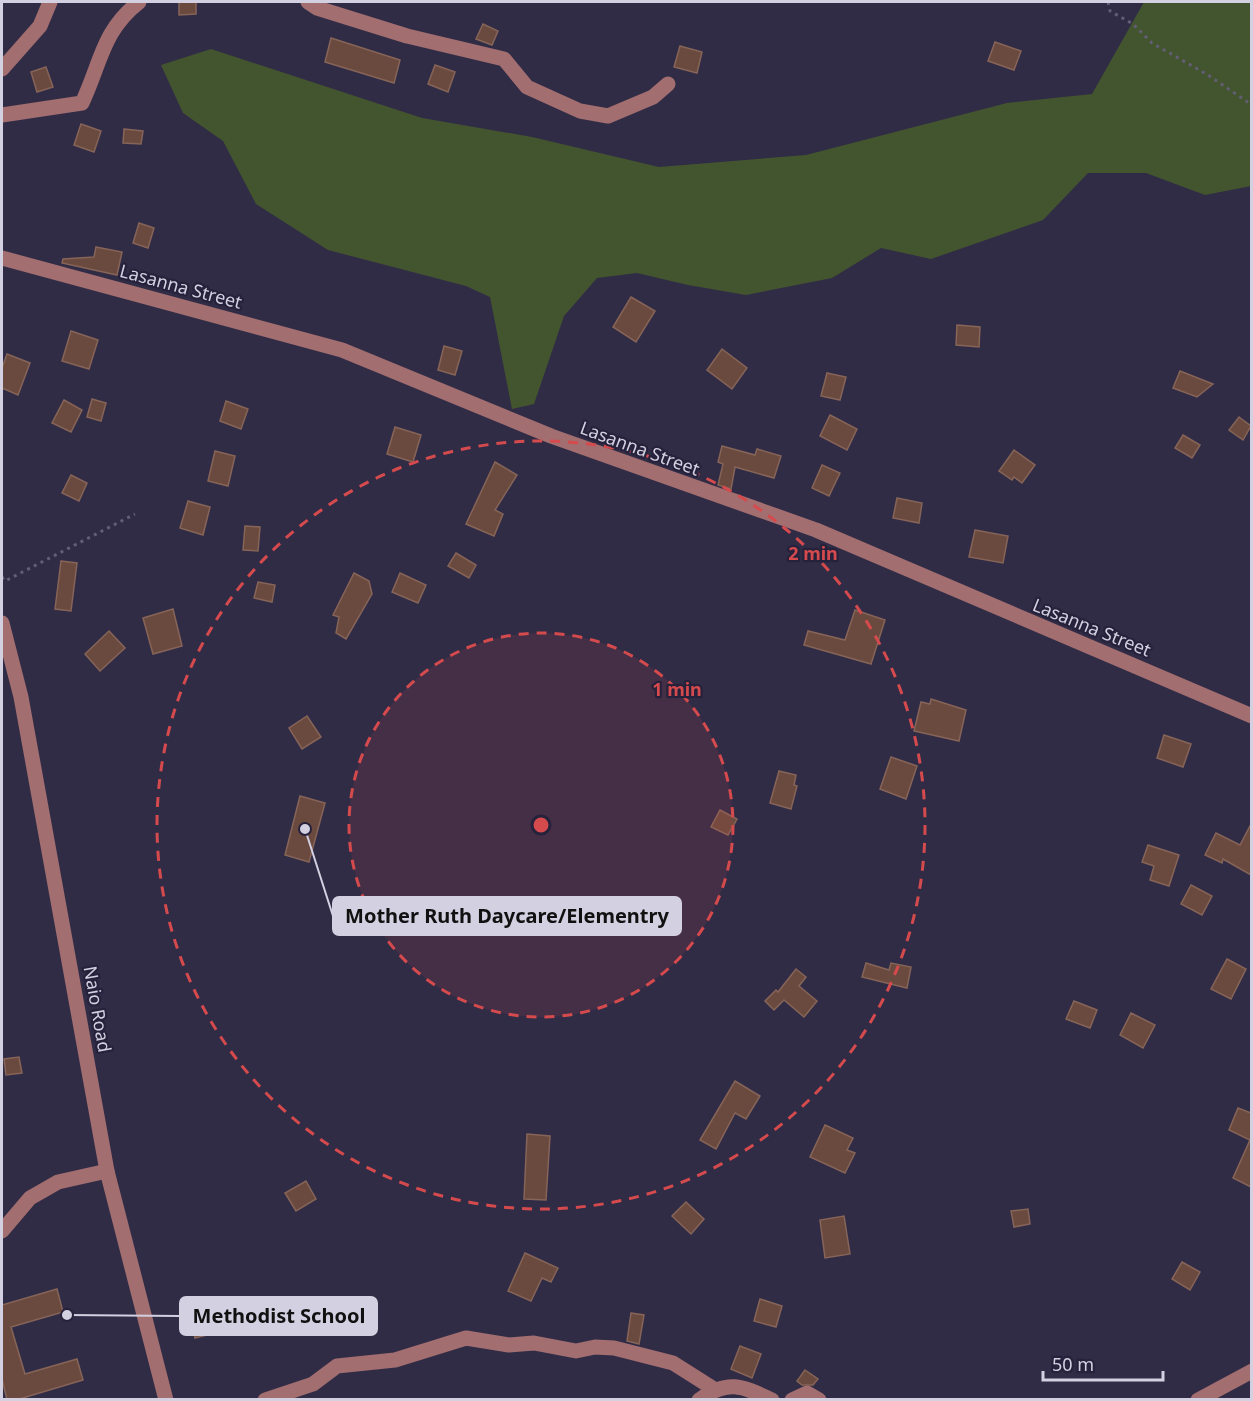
<svg xmlns="http://www.w3.org/2000/svg" width="1253" height="1401" font-family="'Noto Sans',sans-serif">
	<style>
		.green { fill: #43552e }
		.building { fill: #6a4a3f; stroke: #866458; stroke-width: 1.5 }
		.lines { fill: none; stroke-linecap: round; stroke-linejoin: round }
		.path { stroke: #635e75; stroke-width: 3; stroke-dasharray: 3 4.5; stroke-linecap: butt }
		.minor { stroke: #a26e70; stroke-width: 15 }
		.ring { fill: none; stroke: #d54a4d; stroke-width: 3; stroke-dasharray: 10 8 }
		.labels { text-anchor: middle; dominant-baseline: central; stroke-width: 4.5; stroke-linejoin: round; paint-order: stroke }
		.street-label { font-size: 18px; fill: #d3d0e1; stroke: #27223c }
		.centre { fill: #d54a4d; stroke: #27223c; stroke-width: 3 }
		.ring-label { font-size: 18px; text-anchor: middle; font-weight: bold; fill: #d54a4d; stroke: #27223c; stroke-width: 4.5; stroke-linejoin: round; paint-order: stroke }
		.leader { fill: none; stroke: #d3d0e1; stroke-width: 2 }
		.callout-dot { fill: #d3d0e1; stroke: #27223c; stroke-width: 2 }
		.callout { fill: #d3d0e1; stroke: #d3d0e1; stroke-width: 2 }
		.callout-label { font-size: 20px; text-anchor: middle; font-weight: bold; fill: #111 }
	</style>
	<rect width="100%" height="100%" fill="#312c46"/>
	<polygon class="green" points="1144,2 1251,2 1251,186 1205,195 1146,173 1088,173 1043,220 931,259 881,248 832,278 746,295 688,285 637,273 597,278 564,316 534,404 512,409 490,297 466,286 328,250 256,204 223,141 183,113 161,65 211,49 422,118 532,137 659,167 806,155 1007,103 1092,94"/>
	<g class="building">
		<polygon points="179,2 196,2 196,14 179,15"/>
		<polygon points="483,24 498,31 492,45 476,39"/>
		<polygon points="331,38 400,60 394,83 325,62"/>
		<polygon points="995,42 1021,51 1014,70 988,61"/>
		<polygon points="680,46 702,52 697,73 674,67"/>
		<polygon points="435,65 455,72 448,92 428,84"/>
		<polygon points="46,67 53,87 37,92 31,72"/>
		<polygon points="81,124 101,131 94,152 74,145"/>
		<polygon points="124,129 143,131 141,144 123,143"/>
		<polygon points="139,223 154,228 148,248 133,243"/>
		<polygon points="96,247 122,252 117,275 62,263 63,259 94,257"/>
		<polygon points="631,297 655,311 636,342 613,327"/>
		<polygon points="957,325 980,327 979,347 956,345"/>
		<polygon points="71,331 98,340 89,369 62,361"/>
		<polygon points="444,346 462,351 455,375 438,370"/>
		<polygon points="722,349 747,368 732,389 707,370"/>
		<polygon points="7,354 30,363 18,395 2,388 2,368"/>
		<polygon points="1180,371 1213,384 1197,397 1173,388"/>
		<polygon points="827,373 846,377 840,400 821,396"/>
		<polygon points="92,399 106,403 101,421 87,417"/>
		<polygon points="64,400 82,410 71,432 52,423"/>
		<polygon points="226,401 248,409 241,429 220,421"/>
		<polygon points="830,415 857,429 847,450 820,436"/>
		<polygon points="1239,417 1251,426 1243,440 1229,430"/>
		<polygon points="395,427 421,435 413,462 387,454"/>
		<polygon points="1183,435 1200,445 1192,458 1175,448"/>
		<polygon points="722,446 755,455 757,449 781,456 774,478 735,467 731,489 718,485 723,464 718,462"/>
		<polygon points="1014,450 1035,465 1022,483 1014,477 1012,480 999,471"/>
		<polygon points="215,451 235,456 228,486 208,481"/>
		<polygon points="495,462 517,475 495,510 503,514 494,536 466,524"/>
		<polygon points="822,465 840,473 829,496 812,488"/>
		<polygon points="71,475 87,483 79,501 62,493"/>
		<polygon points="897,498 922,503 919,523 893,518"/>
		<polygon points="188,501 210,507 203,535 180,528"/>
		<polygon points="245,526 260,527 258,551 243,550"/>
		<polygon points="975,530 1008,536 1003,563 969,557"/>
		<polygon points="456,553 476,565 469,578 448,566"/>
		<polygon points="61,561 77,563 71,611 55,609"/>
		<polygon points="354,573 369,581 372,594 346,639 336,633 339,617 333,615"/>
		<polygon points="400,573 426,585 418,603 392,592"/>
		<polygon points="258,582 275,585 272,602 254,598"/>
		<polygon points="173,609 182,646 153,654 143,618"/>
		<polygon points="855,610 885,620 871,664 804,645 808,631 845,640"/>
		<polygon points="109,631 125,648 100,671 85,654"/>
		<polygon points="931,699 966,710 959,741 914,731 921,702 930,704"/>
		<polygon points="307,716 321,737 302,749 289,728"/>
		<polygon points="1164,735 1191,744 1183,767 1157,758"/>
		<polygon points="891,757 917,766 906,799 880,789"/>
		<polygon points="779,771 796,775 794,785 797,786 791,809 770,803"/>
		<polygon points="300,796 325,803 309,862 285,855"/>
		<polygon points="720,810 737,819 728,835 711,827"/>
		<polygon points="1251,824 1251,875 1223,859 1222,863 1205,855 1216,833 1240,845"/>
		<polygon points="1148,845 1179,855 1169,886 1150,880 1154,866 1142,862"/>
		<polygon points="1191,885 1212,896 1202,915 1181,904"/>
		<polygon points="1227,959 1246,969 1231,999 1211,989"/>
		<polygon points="866,963 889,970 891,963 911,967 907,988 862,977"/>
		<polygon points="796,969 806,977 799,986 817,1001 804,1017 784,1000 774,1010 765,1001 776,990 778,992"/>
		<polygon points="1074,1001 1097,1010 1090,1028 1066,1019"/>
		<polygon points="1131,1013 1155,1025 1143,1048 1120,1035"/>
		<polygon points="19,1057 22,1073 6,1075 4,1059"/>
		<polygon points="735,1081 760,1096 746,1119 735,1113 716,1149 700,1140"/>
		<polygon points="1238,1108 1251,1113 1251,1187 1233,1178 1250,1140 1229,1130"/>
		<polygon points="825,1125 853,1138 847,1150 855,1153 845,1173 810,1157"/>
		<polygon points="527,1134 550,1136 546,1200 524,1199"/>
		<polygon points="306,1181 316,1199 296,1211 285,1193"/>
		<polygon points="686,1202 704,1219 691,1234 672,1216"/>
		<polygon points="1028,1209 1030,1224 1014,1227 1011,1211"/>
		<polygon points="844,1216 850,1254 825,1258 820,1220"/>
		<polygon points="525,1253 558,1268 551,1282 542,1278 531,1301 508,1291"/>
		<polygon points="1182,1262 1200,1272 1190,1290 1172,1279"/>
		<polygon points="57,1289 63,1312 11,1327 25,1374 77,1359 83,1380 16,1400 7,1400 2,1379 2,1305"/>
		<polygon points="760,1299 782,1306 776,1327 754,1321"/>
		<polygon points="205,1309 211,1334 195,1338 189,1312"/>
		<polygon points="631,1313 644,1315 639,1344 627,1341"/>
		<polygon points="740,1346 761,1354 752,1378 731,1369"/>
		<polygon points="805,1370 818,1379 813,1385 802,1385 797,1381"/>
	</g>
	<g class="lines">
		<g class="path">
			<polyline points="1108,2 1110,11 1133,24 1152,43 1208,75 1252,105"/>
			<polyline points="2,577 5,581 135,514"/>
		</g>
		<g class="minor">
			<polyline points="308,2 317,8 407,36 504,59 527,87 580,111 608,116 653,97 668,84"/>
			<polyline points="2,69 40,26 50,2"/>
			<path d="M2,115L82,103C101,63 102,31 139,2"/>
			<polyline points="2,258 342,350 551,436 816,530 1252,716"/>
			<polyline points="2,623 21,697 107,1171 166,1400"/>
			<polyline points="2,1231 30,1198 58,1182 107,1171"/>
			<polyline points="265,1400 313,1384 337,1366 395,1360 466,1338 509,1345 534,1343 576,1351 595,1347 614,1348 673,1363 714,1389"/>
			<path d="M699,1400C728,1379 742,1386 772,1400"/>
			<polyline points="792,1400 807,1393 819,1400"/>
			<polyline points="1198,1400 1252,1371"/>
		</g>
	</g>
	<circle cx="541" cy="825" r="192" fill="#d54a4d" fill-opacity=".12"/>
	<g class="ring">
		<circle cx="541" cy="825" r="192"/>
		<circle cx="541" cy="825" r="384"/>
	</g>
	<g class="labels">
		<g class="street-label">
			<text transform="translate(181 286) rotate(15)">Lasanna Street</text>
			<text transform="translate(640 448) rotate(20)">Lasanna Street</text>
			<text transform="translate(1092 627) rotate(22)">Lasanna Street</text>
			<text transform="translate(98 1009) rotate(80)">Naio Road</text>
		</g>
	</g>
	<circle cx="541" cy="825" r="9" class="centre"/>
	<g class="ring-label">
		<text x="813" y="560">2 min</text>
		<text x="677" y="696">1 min</text>
	</g>
	<path class="leader" d="M305 829L333 916M67 1315L180 1316"/>
	<g class="callout-dot">
		<circle cx="305" cy="829" r="6"/>
		<circle cx="67" cy="1315" r="6"/>
	</g>
	<g class="callout">
		<rect x="333" y="897" width="348" height="38" rx="6"/>
		<rect x="180" y="1297" width="197" height="38" rx="6"/>
	</g>
	<g class="callout-label">
		<text x="507" y="923">Mother Ruth Daycare/Elementry</text>
		<text x="279" y="1323">Methodist School</text>
	</g>
	<rect width="1253" height="1401" fill="none" stroke="#d3d0e1" stroke-width="6"/>
	<path d="M1043 1371v9h120v-9" fill="none" stroke="#d3d0e1" stroke-width="3"/>
	<text x="1052" y="1371" font-size="18" fill="#d3d0e1" stroke="#27223c" stroke-width="4.5" paint-order="stroke">50 m</text>
</svg>
